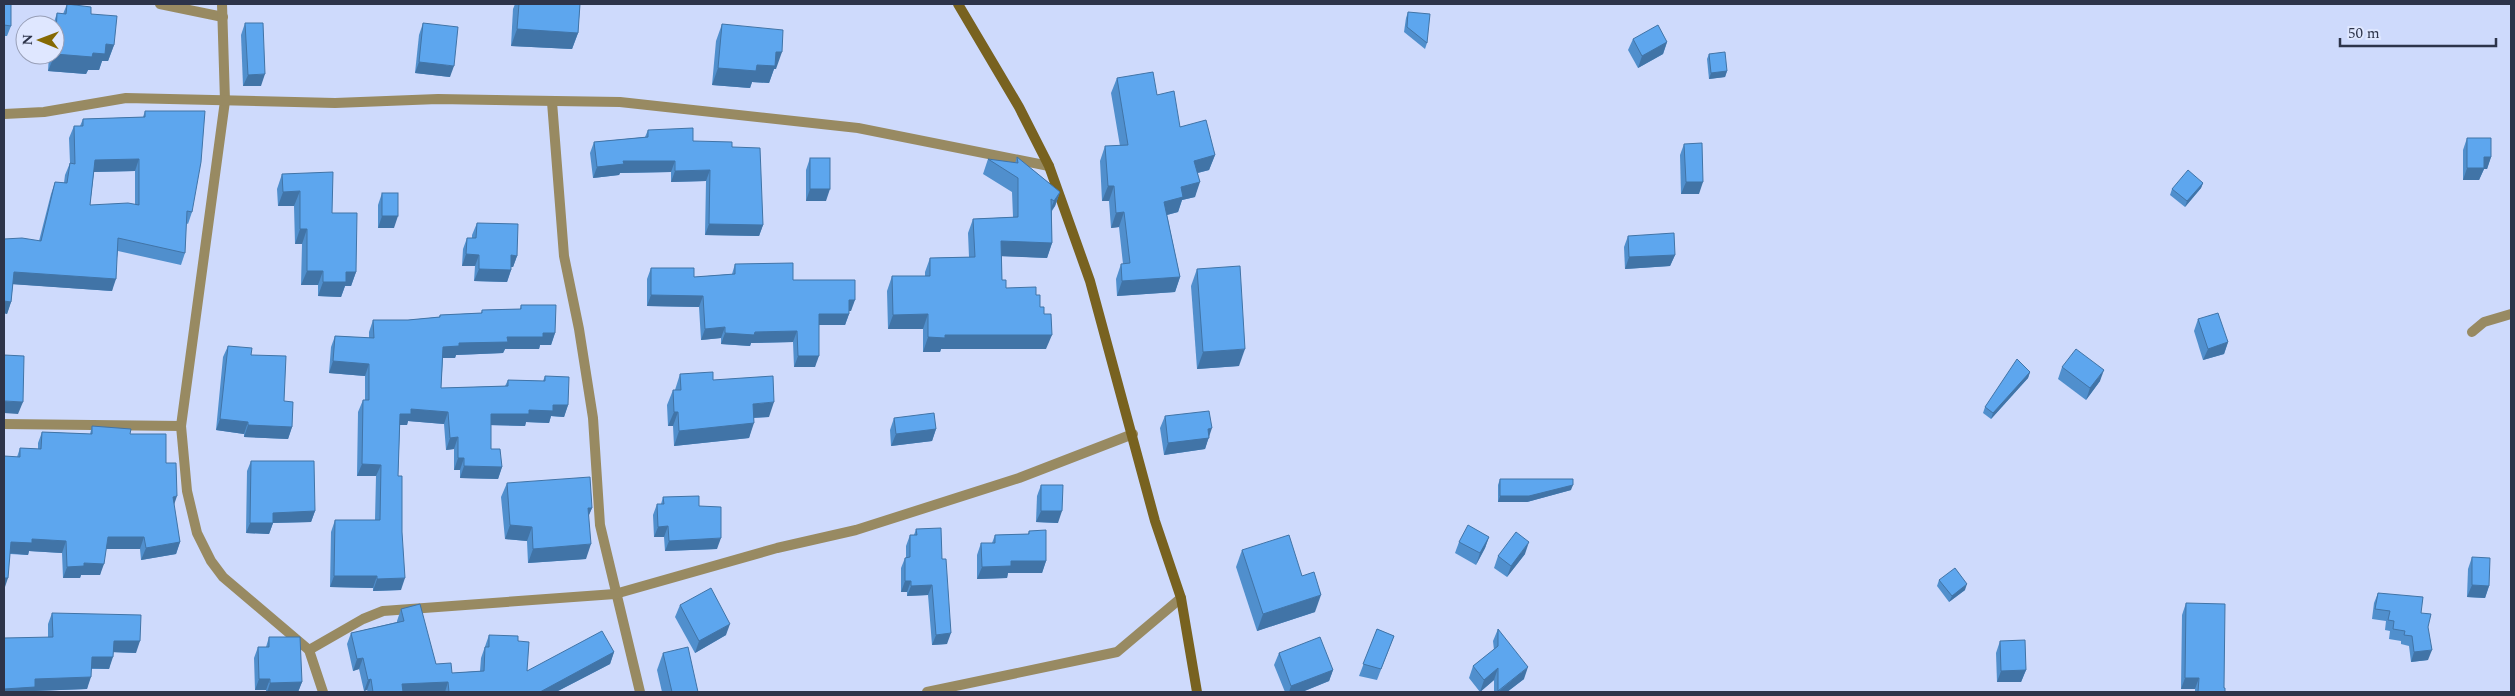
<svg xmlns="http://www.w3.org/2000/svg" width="2515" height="696" font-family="Spectral,serif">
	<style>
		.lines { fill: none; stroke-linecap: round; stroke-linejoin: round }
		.street { stroke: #988a62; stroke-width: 10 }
		.secondary { stroke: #786220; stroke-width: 10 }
		.wall { fill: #508fcd; fill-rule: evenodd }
		.shaded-wall { fill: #4174a7 }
		.building { fill: #5da6ee; stroke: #4174a7; fill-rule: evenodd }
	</style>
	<rect width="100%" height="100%" fill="#cedafc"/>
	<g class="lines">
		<g class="street">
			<polyline points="160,4 223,17"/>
			<polyline points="222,4 225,101 181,426 187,491 197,533 211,561 223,577 309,650 323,692"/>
			<polyline points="552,102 564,256 579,329 593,418 600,525 640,692"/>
			<polyline points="4,114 44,112 126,98 335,103 438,99 620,102 858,128 1049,166"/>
			<polyline points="2472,332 2484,322 2511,314"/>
			<polyline points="4,424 181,426"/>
			<polyline points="309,650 363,619 383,611 615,594 777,548 856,530 1019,478 1133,434"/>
			<polyline points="927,692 1117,652 1181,598"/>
		</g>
		<polyline class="secondary" points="958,4 1019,107 1049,166 1090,281 1155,521 1181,598 1197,692"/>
	</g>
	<g class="wall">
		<polygon points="4,4 11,26 7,36 4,36"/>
		<polygon points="67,4 91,14 114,45 108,61 102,61 99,70 88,70 86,74 48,71 49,55 55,55 55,25 53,25 57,13 63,14"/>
		<polygon points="515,4 580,4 578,33 572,49 511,46 513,9"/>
		<polygon points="1408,12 1427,43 1425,49 1404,32 1406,18"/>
		<polygon points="245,23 261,86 243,86 241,35"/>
		<polygon points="423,23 450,77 415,73 419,35"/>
		<polygon points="722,24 776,69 774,69 769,83 752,82 750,88 712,85 716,41"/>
		<polygon points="1633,39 1667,42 1663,54 1638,68 1628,50"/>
		<polygon points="1709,54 1727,71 1725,77 1709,79 1707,59"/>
		<polygon points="1117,78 1157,95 1180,127 1215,155 1209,170 1198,173 1195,197 1182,200 1178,212 1167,215 1180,277 1175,292 1117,296 1116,279 1121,264 1123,264 1119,227 1111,228 1109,201 1102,201 1100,161 1105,146 1120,146 1111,93"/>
		<path d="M145,111L192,212L188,224L186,223L185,253L181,265L118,251L112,291L13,284L11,302L7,314L4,313V239L39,241L51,194L55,182L64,183L65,175L70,163L69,138L74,126H80L83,119L143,117ZM135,171V205H90L94,172Z"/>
		<polygon points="648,130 693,141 732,147 763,225 759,236 705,235 706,181 671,182 671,172 620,173 619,175 593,178 590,153 594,142 645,137"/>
		<polygon points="2467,138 2491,157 2487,169 2484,169 2479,180 2463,180 2463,150"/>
		<polygon points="1684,144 1699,194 1681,194 1680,155"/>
		<polygon points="1017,157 1060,192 1055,206 1052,211 1052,243 1047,258 1002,256 1002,280 1006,288 1036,295 1040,307 1046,349 941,349 940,352 923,352 923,329 888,329 887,291 892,276 925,276 925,272 930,258 969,257 968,233 973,219 1013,217 1012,192 983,174 988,159 1015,163"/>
		<polygon points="810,158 826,201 806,201 806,170"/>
		<polygon points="282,174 332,213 356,272 351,286 345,286 341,297 318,296 318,285 301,285 302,244 295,244 294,206 278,206 277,189"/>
		<polygon points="2203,183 2201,188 2185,207 2170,195 2172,189"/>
		<polygon points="382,193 394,228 378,228 378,205"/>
		<polygon points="477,223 517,256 513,267 511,267 511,270 507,282 474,281 475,266 462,266 463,249 467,238 472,238 472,235"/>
		<polygon points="1628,236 1675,255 1670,266 1625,269 1624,247"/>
		<polygon points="735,264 793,280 851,311 849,311 849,314 845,325 819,325 815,367 794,367 793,342 751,343 750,346 721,344 721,338 701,340 699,307 647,306 647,279 651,268 694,277 732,274"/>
		<polygon points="1197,269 1239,366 1197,369 1191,286"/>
		<polygon points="521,305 555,333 551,345 540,345 539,349 505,349 503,353 456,355 455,358 443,358 441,388 505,386 508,380 543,381 545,376 568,405 564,417 551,416 549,423 526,422 525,426 491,425 491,449 502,467 498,479 460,478 460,470 454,470 454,449 446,450 444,424 408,421 407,425 400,425 398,476 401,590 373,591 373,588 330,587 331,532 335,520 375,520 376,476 357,476 358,412 363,400 365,400 365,376 329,373 331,347 335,336 369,338 369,332 373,320 408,320 439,317 440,315 481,313 482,310 520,309"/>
		<polygon points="2198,319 2228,342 2224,354 2203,360 2194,331"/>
		<polygon points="228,346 251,355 292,427 288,439 244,437 244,434 216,430 223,357"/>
		<polygon points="2062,367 2100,381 2086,400 2058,379"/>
		<polygon points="2030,372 2028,378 1991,419 1983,413 1985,407"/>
		<polygon points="680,374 713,380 769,417 754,418 749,438 674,446 673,426 668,426 667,405 673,390 675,390"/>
		<polygon points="1165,416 1209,436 1205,449 1164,455 1160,428"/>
		<polygon points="894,418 936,429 932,441 891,446 890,430"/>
		<polygon points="92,426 130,434 166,463 180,542 176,554 141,560 140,549 106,549 100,575 81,575 80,578 63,578 62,553 29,551 28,555 10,554 4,590 17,457 20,448 38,449 38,443 42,432 90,434"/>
		<polygon points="251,461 315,511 311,522 273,523 269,534 246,533 247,471"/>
		<polygon points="1500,479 1571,490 1527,502 1498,502 1498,485"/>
		<polygon points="507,483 592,508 588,517 586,559 528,563 527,541 505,539 501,497"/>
		<polygon points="1041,485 1058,523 1036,522 1037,496"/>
		<polygon points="663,497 699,506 717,549 665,551 664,537 654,537 653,515 657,504 661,504"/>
		<polygon points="916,529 942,559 947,644 932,645 928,595 907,596 907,592 901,592 901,568 905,558 906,558 906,546 910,535 914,535"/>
		<polygon points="1029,531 1046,561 1042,573 1008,573 1007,578 977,579 977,555 981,543 992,543 995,535 1028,534"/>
		<polygon points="1489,537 1485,548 1476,565 1455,553 1459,542"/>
		<polygon points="1242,550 1302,576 1315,612 1257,631 1236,567"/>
		<polygon points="1525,554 1507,577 1494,568 1498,556"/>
		<polygon points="2472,557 2489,586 2485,598 2467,597 2468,569"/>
		<polygon points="1939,580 1965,590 1949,602 1937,586"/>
		<polygon points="2378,593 2421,613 2428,627 2428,660 2411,662 2409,646 2401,644 2401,641 2389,639 2390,631 2385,630 2386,621 2372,619 2374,603"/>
		<polygon points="2186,603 2224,688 2225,692 2195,692 2195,689 2181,689 2182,615"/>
		<polygon points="680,605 726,635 695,653 675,617"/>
		<polygon points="401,609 436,664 452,673 480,671 481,658 489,635 518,641 527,671 614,652 610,664 556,692 368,692 367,690 364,691 359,669 353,671 347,644 351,633 397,622 397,621"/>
		<polygon points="52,613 136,653 113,652 109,669 91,669 87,689 34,691 33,692 4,692 48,637 48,624"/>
		<polygon points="1377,629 1394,636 1377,680 1359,676"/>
		<polygon points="1498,629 1524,679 1507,692 1494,692 1494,680 1480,692 1469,678 1473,666 1494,650 1493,641"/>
		<polygon points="269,637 302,682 298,692 266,692 266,690 255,690 254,658 258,647 266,647"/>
		<polygon points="2000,641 2026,670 2021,682 1997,682 1996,653"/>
		<polygon points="663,653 698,692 662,692 657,670"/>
		<polygon points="1279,653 1333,670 1329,681 1302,692 1285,692 1274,665"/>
	</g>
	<g class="shaded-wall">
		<polygon points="517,29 578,33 572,49 511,46"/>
		<polygon points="1667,42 1663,54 1638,68 1642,56"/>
		<polygon points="106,44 114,45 108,61 102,61 99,70 88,70 86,74 48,71 55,54 93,53"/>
		<polygon points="776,52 782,52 776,69 774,69 769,83 752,82 750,88 712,85 718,68 757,65"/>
		<polygon points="419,62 454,66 450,77 415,73"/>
		<polygon points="1727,71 1725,77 1709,79 1711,73"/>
		<polygon points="265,74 261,86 243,86 248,75"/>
		<polygon points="1215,155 1209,170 1189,175 1194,161"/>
		<polygon points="2484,157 2491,157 2487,169 2484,169 2479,180 2463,180 2467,168"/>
		<polygon points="139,159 135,171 91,172 95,160"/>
		<polygon points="623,161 675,161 671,172 620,173 619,175 593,178 597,167"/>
		<polygon points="710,170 706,181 671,182 675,171"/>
		<polygon points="1200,182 1195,197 1182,200 1178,212 1159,217 1164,202 1181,187"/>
		<polygon points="1686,182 1703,182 1699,194 1681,194"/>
		<polygon points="2203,183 2201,188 2185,207 2187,201"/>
		<polygon points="1108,186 1114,186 1109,201 1102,201"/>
		<polygon points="810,189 830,189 826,201 806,201"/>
		<polygon points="300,191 294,206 278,206 283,192"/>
		<polygon points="1060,192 1055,206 1048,215 1054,201"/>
		<polygon points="1124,212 1119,227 1111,228 1116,213"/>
		<polygon points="382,216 398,216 394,228 378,228"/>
		<polygon points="709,224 763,225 759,236 705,235"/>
		<polygon points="300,229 307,229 302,244 295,244"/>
		<polygon points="1001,241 1052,243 1047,258 996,256"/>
		<polygon points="466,254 479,255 475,266 462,266"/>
		<polygon points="511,255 517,256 513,267 507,267"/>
		<polygon points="1675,255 1670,266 1625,269 1629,257"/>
		<polygon points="479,269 511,270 507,282 474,281"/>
		<polygon points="307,271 323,271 318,285 301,285"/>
		<polygon points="14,272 116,279 112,291 10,284"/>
		<polygon points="346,272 356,272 351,286 345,286 341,297 318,296 323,282"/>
		<polygon points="1180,277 1175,292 1117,296 1122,281"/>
		<polygon points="651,295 703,296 699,307 647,306"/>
		<polygon points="849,300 855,300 851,311 845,311"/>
		<polygon points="4,301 11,302 7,314 4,313"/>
		<polygon points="819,314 849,314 845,325 815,325"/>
		<polygon points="928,314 923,329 888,329 893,315"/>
		<polygon points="725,327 721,338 701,340 705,329"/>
		<polygon points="797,331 793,342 751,343 750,346 721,344 725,333"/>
		<polygon points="543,333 555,333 551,345 540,345 539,349 505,349 503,353 456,355 455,358 439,358 443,347 459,343"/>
		<polygon points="945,335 1052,335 1046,349 941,349 940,352 923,352 928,337"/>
		<polygon points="2228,342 2224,354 2203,360 2208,349"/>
		<polygon points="1245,349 1239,366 1197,369 1203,352"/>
		<polygon points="798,356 819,356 815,367 794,367"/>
		<polygon points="333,361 369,364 365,376 329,373"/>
		<polygon points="2104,370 2100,381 2086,400 2090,388"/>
		<polygon points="2030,372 2028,378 1991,419 1993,413"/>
		<polygon points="4,401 23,402 18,414 4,413"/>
		<polygon points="774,402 769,417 748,418 753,404"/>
		<polygon points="553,405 568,405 564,417 551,416 549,423 526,422 525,426 486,425 491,414 529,410"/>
		<polygon points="411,409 448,412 444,424 408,421 407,425 396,425 400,414"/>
		<polygon points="674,412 678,412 673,426 668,426"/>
		<polygon points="220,419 248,422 244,434 216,430"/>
		<polygon points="754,423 749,438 674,446 679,431"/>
		<polygon points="248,425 292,427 288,439 244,437"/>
		<polygon points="1212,428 1205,449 1164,455 1168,443 1208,429"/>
		<polygon points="936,429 932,441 891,446 896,434"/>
		<polygon points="458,437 454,449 446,450 450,438"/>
		<polygon points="458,458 464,458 460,470 454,470"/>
		<polygon points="362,464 381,465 376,476 357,476"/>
		<polygon points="464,466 502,467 498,479 460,478"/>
		<polygon points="1573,485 1571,490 1527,502 1498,502 1500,496"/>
		<polygon points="177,496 173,508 173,497"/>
		<polygon points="588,508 592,508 586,522"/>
		<polygon points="315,511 311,522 270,523 273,523 269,534 246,533 250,523 273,513"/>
		<polygon points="1041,511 1062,511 1058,523 1036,522"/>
		<polygon points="510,525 532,527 527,541 505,539"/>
		<polygon points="668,526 664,537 654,537 658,527"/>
		<polygon points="108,537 144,537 140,549 104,549"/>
		<polygon points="1489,537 1485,548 1476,565 1480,553"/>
		<polygon points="721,538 717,549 665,551 669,541"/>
		<polygon points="32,539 66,541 62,553 29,551 28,555 7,553 11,542"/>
		<polygon points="180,542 176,554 141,560 146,548"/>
		<polygon points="1529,542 1525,554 1507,577 1511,566"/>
		<polygon points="591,544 586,559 528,563 533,549"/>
		<polygon points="1011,561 1046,561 1042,573 1008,573 1007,578 977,579 982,567"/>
		<polygon points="84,563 104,564 100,575 81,575 80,578 63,578 67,567"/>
		<polygon points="334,576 377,576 373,588 330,587"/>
		<polygon points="4,578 8,578 4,590"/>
		<polygon points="405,578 401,590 373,591 377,579"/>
		<polygon points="905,581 911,581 907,592 901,592"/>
		<polygon points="1967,584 1965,590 1949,602 1952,596"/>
		<polygon points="932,585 928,595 907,596 911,586"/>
		<polygon points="2472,585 2489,586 2485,598 2467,597"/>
		<polygon points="1321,595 1315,612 1257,631 1263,614"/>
		<polygon points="730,624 726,635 695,653 699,641"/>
		<polygon points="951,633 947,644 932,645 936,635"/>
		<polygon points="114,641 140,641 136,653 110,652"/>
		<polygon points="2432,650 2428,660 2411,662 2414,652"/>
		<polygon points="614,652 610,664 556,692 540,692"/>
		<polygon points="92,657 113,657 109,669 88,668"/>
		<polygon points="363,658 359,669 353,671 357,659"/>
		<polygon points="1528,667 1524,679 1507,692 1498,692"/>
		<polygon points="1498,668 1494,680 1480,692 1484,680"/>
		<polygon points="1333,670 1329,681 1302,692 1289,692 1291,686"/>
		<polygon points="2026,670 2021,682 1997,682 2001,671"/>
		<polygon points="91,677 87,689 34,691 33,692 4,692 4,689 35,679"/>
		<polygon points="2185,678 2199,678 2195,689 2181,689"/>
		<polygon points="259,679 270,679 266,690 255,690"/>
		<polygon points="371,679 367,690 364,691 368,680"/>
		<polygon points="302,682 298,692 267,692 270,683"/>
		<polygon points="448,682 445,692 399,692 402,684"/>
	</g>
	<g class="building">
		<polygon points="4,4 11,4 11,26 4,25"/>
		<polygon points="67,4 91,7 91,14 117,16 114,45 106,44 105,54 93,53 92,57 55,54 57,13 66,14"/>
		<polygon points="519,4 580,4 578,33 517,29"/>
		<polygon points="1408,12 1430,14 1427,43 1407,27"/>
		<polygon points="245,23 263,23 265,74 248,75"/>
		<polygon points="423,23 458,27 454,66 419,62"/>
		<polygon points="722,24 783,30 782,52 776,52 775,66 757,65 756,71 718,68"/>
		<polygon points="1658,25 1667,42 1642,56 1633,39"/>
		<polygon points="1725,52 1727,71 1711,73 1709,54"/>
		<polygon points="1153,72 1157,95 1174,91 1180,127 1206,120 1215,155 1194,161 1200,182 1181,187 1183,197 1164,202 1180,277 1122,281 1121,264 1130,263 1124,212 1116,213 1114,186 1108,186 1105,146 1128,145 1117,78"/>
		<path d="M145,111H205L201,162L192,212L187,211L185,253L118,238L116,279L14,272L11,302L4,301V239L22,238L41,241L55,182L67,183L70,163L75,164L74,126H83V119L145,117ZM139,159V205L128,203L90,205L95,160Z"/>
		<polygon points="693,128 693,141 732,142 732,147 760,148 763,225 709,224 710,170 675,171 675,161 623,161 624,164 597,167 594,142 648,137 648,130"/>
		<polygon points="2467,138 2491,138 2491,157 2484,157 2484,168 2467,168"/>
		<polygon points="1702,143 1703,182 1686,182 1684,144"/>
		<polygon points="1017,157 1060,192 1054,201 1051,199 1052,243 1001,241 1002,280 1006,280 1006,288 1036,287 1036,295 1040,295 1040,307 1044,307 1044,314 1051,314 1052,335 945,335 945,338 928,337 928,314 893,315 892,276 930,276 930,258 975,257 973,219 1018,217 1018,178 988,159 1018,163"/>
		<rect x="810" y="158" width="20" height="31"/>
		<polygon points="2188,170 2203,183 2187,201 2172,189"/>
		<polygon points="333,172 332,213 357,213 356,272 346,272 346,282 323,282 323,271 307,271 307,229 300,229 300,191 283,192 282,174"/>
		<rect x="382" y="193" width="16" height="23"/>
		<polygon points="477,223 518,224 517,256 511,255 511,270 479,269 479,255 466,254 467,238 476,238"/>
		<polygon points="1674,233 1675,255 1629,257 1628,236"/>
		<polygon points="793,263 793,280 855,280 855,300 849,300 849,314 819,314 819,356 798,356 797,331 755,332 754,335 725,333 725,327 705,329 703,296 651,295 651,268 694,268 694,277 735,274 735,264"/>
		<polygon points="1240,266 1245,349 1203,352 1197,269"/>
		<polygon points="521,305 556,305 555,333 543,333 543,337 507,337 508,342 459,343 459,346 443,347 441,388 508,386 508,380 545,381 545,376 569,377 568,405 553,405 553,411 529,410 529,414 491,414 491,449 500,449 502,467 464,466 464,458 458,458 458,437 450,438 448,412 411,409 411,414 400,414 398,476 402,476 402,532 405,578 377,579 377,576 334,576 335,520 380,520 381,465 362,464 363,400 369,400 369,364 333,361 335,336 374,338 373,320 408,320 440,317 440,315 482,313 482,310 521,309"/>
		<polygon points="2218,313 2228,342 2208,349 2198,319"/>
		<polygon points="228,346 252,348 251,355 286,356 284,401 293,402 292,427 248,425 248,422 220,419"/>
		<polygon points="2076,349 2104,370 2090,388 2062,367"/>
		<polygon points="4,355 24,356 23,402 4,401"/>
		<polygon points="2017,359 2030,372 1993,413 1985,407"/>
		<polygon points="713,372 713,380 773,376 774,402 753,404 754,423 679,431 678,412 674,412 673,390 681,390 680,374"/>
		<polygon points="1209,411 1212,428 1208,429 1209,438 1168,443 1165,416"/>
		<polygon points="934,413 936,429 896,434 894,418"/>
		<polygon points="92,426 131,429 130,434 166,434 166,463 176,463 177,496 173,497 180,542 146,548 144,537 108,537 104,564 84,563 84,566 67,567 66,541 32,539 32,543 11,542 8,578 4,578 4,456 20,457 20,448 41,449 42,432 92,434"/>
		<polygon points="251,461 314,461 315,511 273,513 273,523 250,523"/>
		<polygon points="590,477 592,508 588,508 591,544 533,549 532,527 510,525 507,483"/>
		<polygon points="1500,479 1573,479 1573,485 1529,496 1500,496"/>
		<polygon points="1041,485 1063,485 1062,511 1041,511"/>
		<polygon points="699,496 699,506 721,507 721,538 669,541 668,526 658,527 657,504 664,504 663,497"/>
		<polygon points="1468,525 1489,537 1480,553 1459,542"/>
		<polygon points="941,528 942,559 946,559 951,633 936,635 932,585 911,586 911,581 905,581 905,558 910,557 910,535 917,535 916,529"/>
		<polygon points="1046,530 1046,561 1011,561 1011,566 982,567 981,543 995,543 995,535 1029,534 1029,531"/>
		<polygon points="1516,532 1529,542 1511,566 1498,556"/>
		<polygon points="1289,535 1302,576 1314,572 1321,595 1263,614 1242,550"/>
		<polygon points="2472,557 2490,558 2489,586 2472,585"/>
		<polygon points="1955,568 1967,584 1952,596 1939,580"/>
		<polygon points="711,588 730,624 699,641 680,605"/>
		<polygon points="2378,593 2423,597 2421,613 2431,614 2428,627 2432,650 2414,652 2412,636 2404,635 2405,631 2393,629 2394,621 2388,620 2390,611 2375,609"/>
		<polygon points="2186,603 2225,604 2224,688 2225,688 2225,692 2198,692 2199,678 2185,678"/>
		<polygon points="420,604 436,664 451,663 452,673 484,671 485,647 489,647 489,635 518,636 518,641 529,642 527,671 602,631 614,652 540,692 449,692 448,682 402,684 403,692 373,692 371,679 368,680 363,658 357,659 351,633 404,621 401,609"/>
		<polygon points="52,613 141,615 140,641 114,641 113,657 92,657 91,677 35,679 35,687 4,689 4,638 53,637"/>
		<polygon points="1377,629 1394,636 1381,669 1363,664"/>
		<polygon points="1498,629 1528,667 1498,691 1498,668 1484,680 1473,666 1498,646"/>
		<polygon points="269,637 300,637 302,682 270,683 270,679 259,679 258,647 269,647"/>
		<polygon points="1320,637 1333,670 1291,686 1279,653"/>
		<polygon points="2025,640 2026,670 2001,671 2000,641"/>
		<polygon points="688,647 698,692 672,692 663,653"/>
	</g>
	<rect width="2515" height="696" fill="none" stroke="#2d344a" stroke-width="10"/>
	<g transform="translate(40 40) rotate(271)"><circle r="24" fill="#dfe7ff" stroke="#989fb7"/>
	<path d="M0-4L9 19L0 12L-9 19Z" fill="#856903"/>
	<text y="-8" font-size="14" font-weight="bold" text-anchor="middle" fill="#2d344a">N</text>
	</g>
	<path d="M2340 38v8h156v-8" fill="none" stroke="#2d344a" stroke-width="2.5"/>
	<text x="2348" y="38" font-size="15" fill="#2d344a" stroke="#dfe7ff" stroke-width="4" paint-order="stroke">50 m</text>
</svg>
